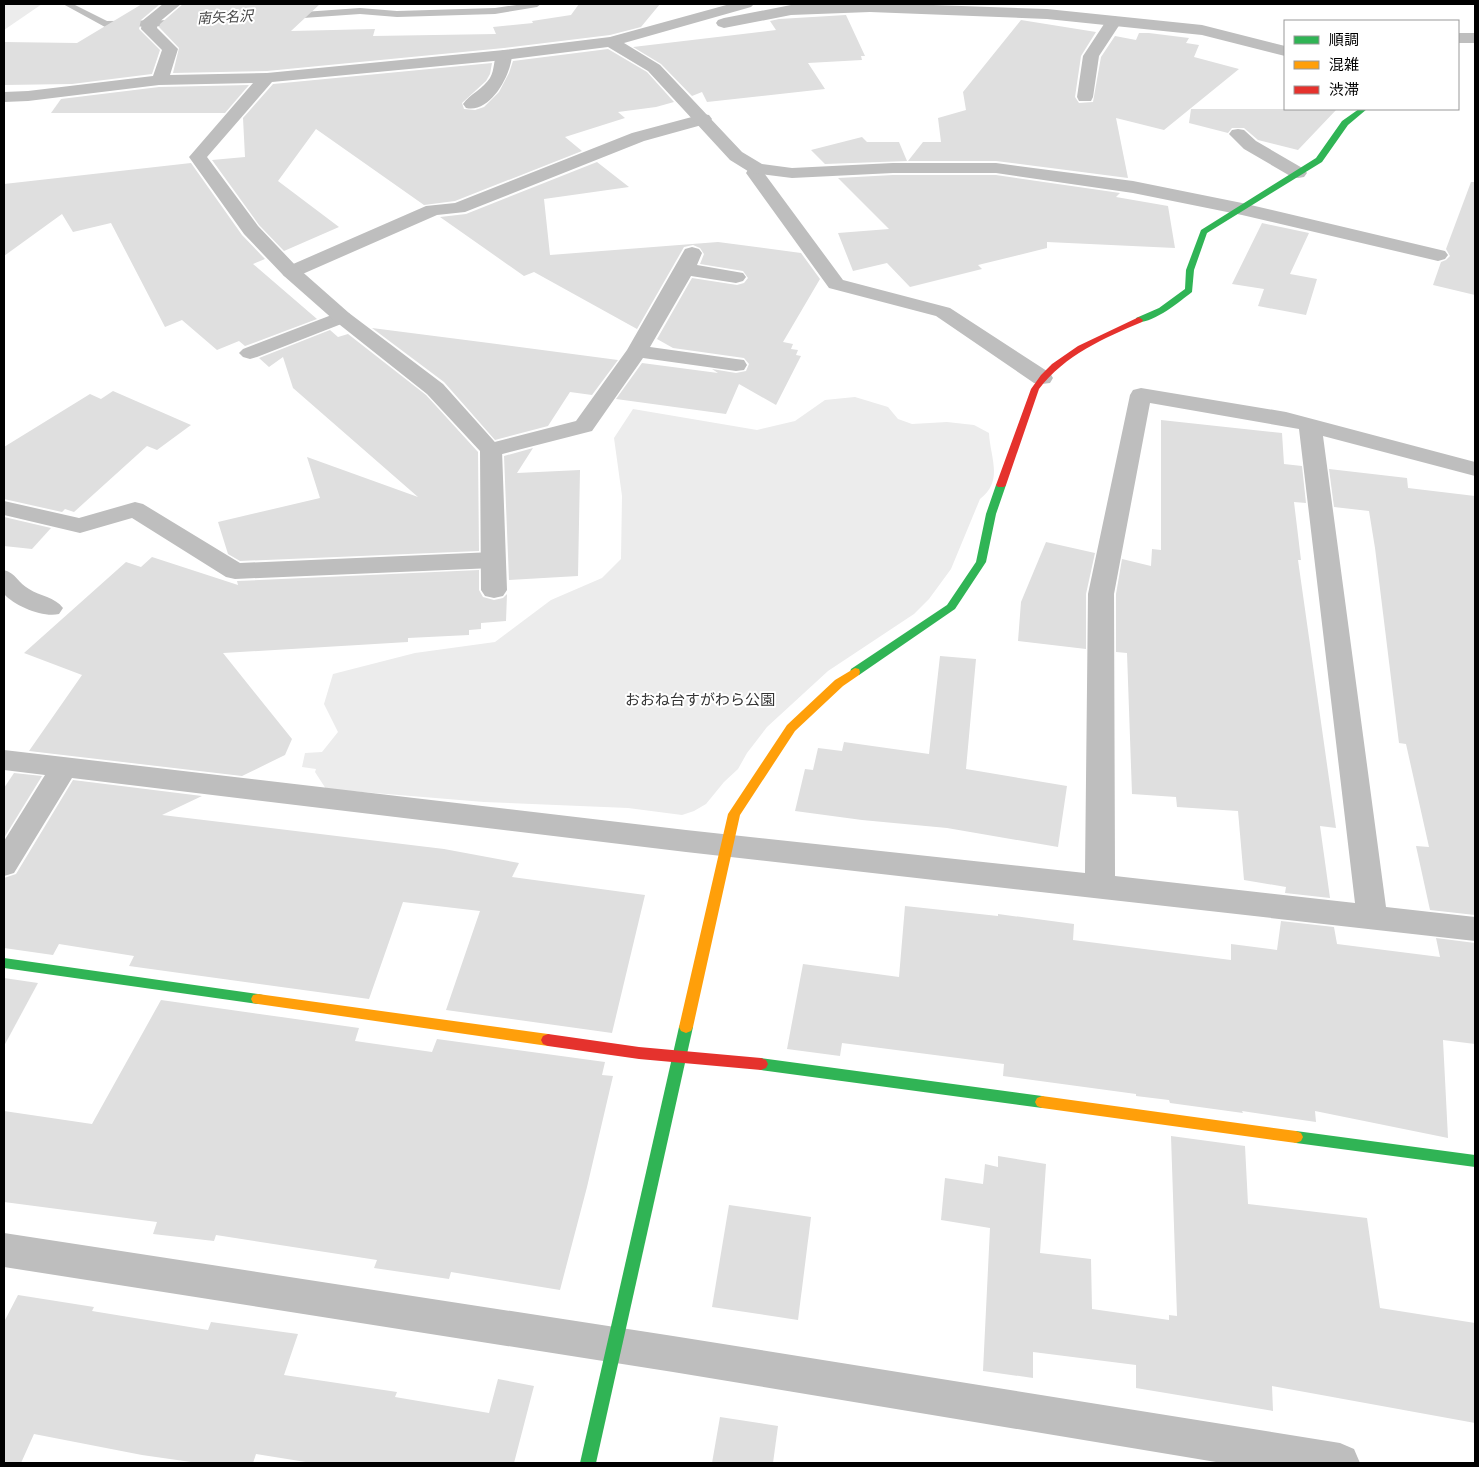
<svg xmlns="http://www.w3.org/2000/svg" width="1479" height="1467" font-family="'Alegreya Sans','Noto Sans JP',sans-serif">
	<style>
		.green { fill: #ececec }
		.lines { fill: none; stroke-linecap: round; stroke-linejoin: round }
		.stream { fill: #bfbfbf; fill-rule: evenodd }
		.building { fill: #dfdfdf }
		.lane { fill: #bebebe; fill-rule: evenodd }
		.street { fill: #bebebe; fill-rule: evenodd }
		.fast { fill: #30b455; fill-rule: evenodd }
		.slow { fill: #ff9f0a; fill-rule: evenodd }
		.jam { fill: #e5322d; fill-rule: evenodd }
		.labels { text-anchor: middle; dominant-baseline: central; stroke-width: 4; stroke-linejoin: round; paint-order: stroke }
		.far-water-label { font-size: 14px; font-style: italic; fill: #444; stroke: #fff }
		.park-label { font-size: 15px; fill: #333; stroke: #fff }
	</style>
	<rect width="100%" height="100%" fill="#fff"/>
	<g class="green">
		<polygon points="4,4 42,4 4,30"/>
		<path d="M855,397L888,407L898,419L912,424L947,422L974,425L989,433C990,457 1004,481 980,499L951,569L929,599L914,614L828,671L767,727L747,753L738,769L724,782L706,804L694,811L682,815L628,808L484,802L326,789L315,772L316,769L302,767L305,753L322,752L338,732L324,704L333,674L415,653L495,642L551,600L602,578L621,559L622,496L614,438L633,409L757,430L795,421L825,400Z"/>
	</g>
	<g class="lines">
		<g class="stream">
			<polygon points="63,4 73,4 107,21 182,20 186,23 182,26 105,27"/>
			<polygon points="523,4 541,4 537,7 495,14 397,17 360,14 289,19 285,16 289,13 360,8 397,11 495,8"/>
		</g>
	</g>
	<g class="building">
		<polygon points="142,4 160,4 141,20 139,29 160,50 152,74 72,84 4,85 4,42 77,43"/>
		<polygon points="183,4 320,4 291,31 375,29 373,36 496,34 493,27 533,23 532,21 571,15 579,4 660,4 641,27 610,35 504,48 267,71 173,73 179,48 159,27 160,24"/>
		<polygon points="846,15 865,56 861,56 862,60 808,63 825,89 707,102 702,92 692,96 661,64 633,47 776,30 770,21 779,19"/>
		<polygon points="1021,20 1096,32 1081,56 1075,97 1079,103 1093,102 1101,57 1115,36 1136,40 1139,33 1149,33 1189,38 1186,43 1199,45 1194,57 1239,69 1164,130 1116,118 1128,178 996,161 908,161 923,142 941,142 938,118 966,110 963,92"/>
		<polygon points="608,49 647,72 674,102 656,107 618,112 625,118 565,137 582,151 455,201 424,205 316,129 278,181 339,227 284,251 259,225 212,160 245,157 243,118 273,84 492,63 490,74 486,81 462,103 464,109 475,110 484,107 499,92 509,73 513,61"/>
		<polygon points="249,85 225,113 51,113 61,99 159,87"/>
		<polygon points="1191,109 1337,109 1298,150 1258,140 1244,128 1232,128 1228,133 1189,123"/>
		<polygon points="862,137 867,142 899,142 907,161 825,164 811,150"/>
		<polygon points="597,162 629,187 544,199 550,255 718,242 801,253 820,279 783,342 793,344 791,349 798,350 796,355 801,356 776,405 739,384 726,414 616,399 642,363 718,373 712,369 736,373 746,371 749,364 744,358 673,348 657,339 692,278 737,285 744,283 748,278 743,271 700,264 704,254 700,248 693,245 684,247 637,329 534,272 524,276 440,217 466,214"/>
		<polygon points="191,163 242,235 265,259 253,264 317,319 245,346 239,341 217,350 182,320 165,327 111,223 73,232 62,214 4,256 4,184"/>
		<polygon points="893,175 996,175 1120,193 1116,197 1168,206 1175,248 1047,242 1047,248 978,265 982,269 910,287 887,263 853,271 838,233 889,229 838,178"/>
		<polygon points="1471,182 1475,182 1475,295 1433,285 1441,262 1446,260 1450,256 1446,249"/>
		<polygon points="1262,223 1309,233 1290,274 1317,279 1306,315 1258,306 1264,289 1232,284"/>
		<polygon points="372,328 489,343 618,360 592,395 570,392 548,426 495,440 444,382"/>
		<polygon points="330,330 338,337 348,334 426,395 478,452 479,551 240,561 228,554 218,522 320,498 307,457 418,497 293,388 283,357 269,367 259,358"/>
		<polygon points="113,391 191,425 157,450 147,446 74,512 65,509 62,512 4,499 4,447 90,394 101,399"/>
		<polygon points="1161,420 1282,433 1284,464 1302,466 1306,503 1294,502 1301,560 1298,560 1336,828 1320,826 1330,898 1285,893 1286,887 1244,880 1238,811 1177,807 1176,797 1132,794 1127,653 1116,652 1116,594 1122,559 1151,566 1152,549 1161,550"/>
		<polygon points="533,448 517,473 580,470 578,576 509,580 504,456"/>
		<polygon points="1329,469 1407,478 1408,488 1475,496 1475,915 1430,910 1416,846 1429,847 1406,744 1399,743 1375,548 1369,511 1334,507"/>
		<polygon points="4,517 51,528 32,549 4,546"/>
		<polygon points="1046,542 1095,553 1086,594 1086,649 1018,641 1021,602"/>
		<polygon points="152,557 238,585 237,581 479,570 479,590 483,597 494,600 503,598 507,594 506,621 481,623 481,629 469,630 469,635 408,638 408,642 223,653 292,739 285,755 242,776 29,751 82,675 24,653 126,562 141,567"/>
		<polygon points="940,656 976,659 966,769 1067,786 1058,847 947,828 862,820 795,811 805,769 813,770 818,748 842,751 844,742 929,754"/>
		<polygon points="14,773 42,776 4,838 4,788"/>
		<polygon points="73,780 202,796 162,815 444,849 519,863 512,877 645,895 612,1033 446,1010 480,911 403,902 369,999 129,966 134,956 59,944 53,955 4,948 4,878 16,874"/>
		<polygon points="905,906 998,916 998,914 1074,924 1073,940 1231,960 1231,944 1277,950 1281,921 1334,927 1337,944 1440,957 1436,938 1475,943 1475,1044 1443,1040 1448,1138 1315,1111 1316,1122 1242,1111 1243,1113 1170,1103 1169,1100 1136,1096 1136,1094 1003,1076 1004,1064 842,1043 840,1056 787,1049 803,964 899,977"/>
		<polygon points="4,978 38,983 4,1046"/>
		<polygon points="161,1000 359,1028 355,1041 432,1052 437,1039 605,1062 602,1075 613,1076 587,1187 560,1290 451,1272 449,1279 374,1268 377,1260 216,1235 214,1241 153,1234 157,1222 4,1202 4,1111 92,1124"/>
		<polygon points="1171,1136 1245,1146 1248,1204 1367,1218 1380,1308 1475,1323 1475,1423 1272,1386 1273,1411 1136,1388 1136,1365 1033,1352 1033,1378 983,1371 990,1228 941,1220 945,1178 983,1184 985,1164 998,1167 998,1156 1046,1164 1040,1253 1091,1259 1092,1309 1169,1320 1169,1315 1177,1316"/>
		<polygon points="729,1205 811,1217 798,1320 712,1307"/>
		<polygon points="18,1295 94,1307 92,1311 208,1330 211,1322 298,1334 284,1375 397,1392 395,1397 489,1413 498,1379 534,1386 514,1463 312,1463 256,1454 253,1463 198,1463 142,1455 34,1434 21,1463 4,1463 4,1322"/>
		<polygon points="720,1417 778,1426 773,1463 712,1463"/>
	</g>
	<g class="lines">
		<g class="lane">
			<polygon points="1114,16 1120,18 1122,21 1099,56 1093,97 1091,101 1079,101 1077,97 1083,56 1108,18"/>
			<path d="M504,50L510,52L512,55C511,75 490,114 466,108L463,104C470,94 483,89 490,78C495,70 493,59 498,52Z"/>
			<polygon points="703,114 709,115 712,119 709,123 644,141 465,212 437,215 298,276 291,278 284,276 281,272 284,268 426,206 455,203 632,133"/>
			<polygon points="1238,129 1244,130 1256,141 1304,169 1307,173 1304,177 1298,178 1292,177 1244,149 1229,134 1232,130"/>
			<polygon points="757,164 763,165 766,169 764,173 843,280 950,308 1050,373 1053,378 1050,383 1042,384 1034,383 936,316 829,288 746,173 751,165"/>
			<polygon points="692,247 699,249 702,253 697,265 743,273 746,277 743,281 736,283 691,276 650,347 736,359 744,360 747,365 744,370 736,371 643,358 592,431 491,457 483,455 480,450 483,445 576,421 627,350 685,249"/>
			<polygon points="342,311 349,313 352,317 349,321 257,357 250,359 243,357 239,353 243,349"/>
			<polygon points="4,501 79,518 135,502 143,504 240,563 493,552 502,554 505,560 502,566 493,568 235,579 226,577 132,518 80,533 4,515"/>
			<path d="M4,570C16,573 18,583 29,589C40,596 55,597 63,608L59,614C43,618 15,606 4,594Z"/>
		</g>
		<g class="street">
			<polygon points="163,4 181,4 158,23 157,28 178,49 170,75 267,73 504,50 610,37 730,4 754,4 751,7 624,43 660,65 742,152 762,164 792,168 893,163 996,163 1133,181 1242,203 1445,251 1448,255 1445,259 1438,261 1242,215 1133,193 996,173 893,173 792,178 751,173 730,160 648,71 608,47 504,60 272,82 207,157 258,226 298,268 349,313 443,384 502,450 507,590 503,596 494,598 485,596 481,590 480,451 427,394 335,321 284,276 244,234 189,157 253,83 159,85 28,101 4,102 4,92 28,91 153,76 162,50 141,29 142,21"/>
			<polygon points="834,4 905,4 1047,9 1202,25 1285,46 1285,56 1202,35 1047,19 870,12 791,15 724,28 718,26 716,23 718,20 724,18 791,5"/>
			<rect x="1458" y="33" width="17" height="10"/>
			<path d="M1141,388L1286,412L1475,462V476L1323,436L1386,907L1475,917V941L686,852L72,778L14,873L4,876V841L45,775L4,770V750L686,830L1085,873L1088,594L1130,395L1133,390ZM1150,403L1299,429L1355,903L1115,876L1114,594Z"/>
			<polygon points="4,1233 673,1336 1340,1443 1354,1449 1360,1463 1222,1463 673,1372 4,1267"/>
		</g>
		<g class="fast">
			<path d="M1359,109H1367L1348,125L1322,162L1207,233L1194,270L1192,292C1179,302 1153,324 1136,322V318L1159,308L1185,289L1186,270L1201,230L1316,158L1342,121Z"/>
			<polygon points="1001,482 1006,485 996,514 986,562 955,609 859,675 851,675 850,672 851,669 947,605 976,562 986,514 996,485"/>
			<polygon points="4,958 258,994 263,995 265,999 263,1003 258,1004 4,968"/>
			<polygon points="686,1021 691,1023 693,1027 596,1463 580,1463 679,1027 681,1023"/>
			<polygon points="761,1058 1042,1096 1047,1098 1049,1102 1047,1106 1042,1108 761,1070 756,1068 754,1064 756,1060"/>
			<polygon points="1296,1131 1475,1155 1475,1167 1296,1143 1291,1141 1289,1137 1291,1133"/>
		</g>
		<g class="slow">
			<polygon points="855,668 859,669 860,672 859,675 843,686 795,731 740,815 693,1027 691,1031 686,1033 681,1031 679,1027 728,814 787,725 835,680"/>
			<polygon points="258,994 548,1034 553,1036 555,1040 553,1044 548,1046 258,1004 253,1003 251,999 253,995"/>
			<polygon points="1042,1096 1296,1131 1301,1133 1303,1137 1301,1141 1296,1143 1042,1108 1037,1106 1035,1102 1037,1098"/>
		</g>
		<g class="jam">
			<path d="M1139,317L1143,320L1142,322C1104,338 1065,355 1039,389L1006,485L1004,487H998L996,485L1031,389L1041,375L1052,364L1078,346Z"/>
			<polygon points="548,1034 639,1047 761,1058 766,1060 768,1064 766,1068 761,1070 639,1059 548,1046 543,1044 541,1040 543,1036"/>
		</g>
	</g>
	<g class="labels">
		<g class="far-water-label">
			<text transform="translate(225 18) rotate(-3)">南矢名沢</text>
		</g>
		<g class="park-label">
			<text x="700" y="700">おおね台すがわら公園</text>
		</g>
	</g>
	<rect width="1479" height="1467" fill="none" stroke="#000000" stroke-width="10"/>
	<rect x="1284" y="20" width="175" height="90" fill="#ffffff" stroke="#999999"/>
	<rect x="1294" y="36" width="25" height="8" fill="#30b455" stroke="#999999"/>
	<text x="1329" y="45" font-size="15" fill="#000000">順調</text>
	<rect x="1294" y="61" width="25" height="8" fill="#ff9f0a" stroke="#999999"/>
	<text x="1329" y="70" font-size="15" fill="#000000">混雑</text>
	<rect x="1294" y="86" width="25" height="8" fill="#e5322d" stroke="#999999"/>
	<text x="1329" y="95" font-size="15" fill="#000000">渋滞</text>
</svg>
